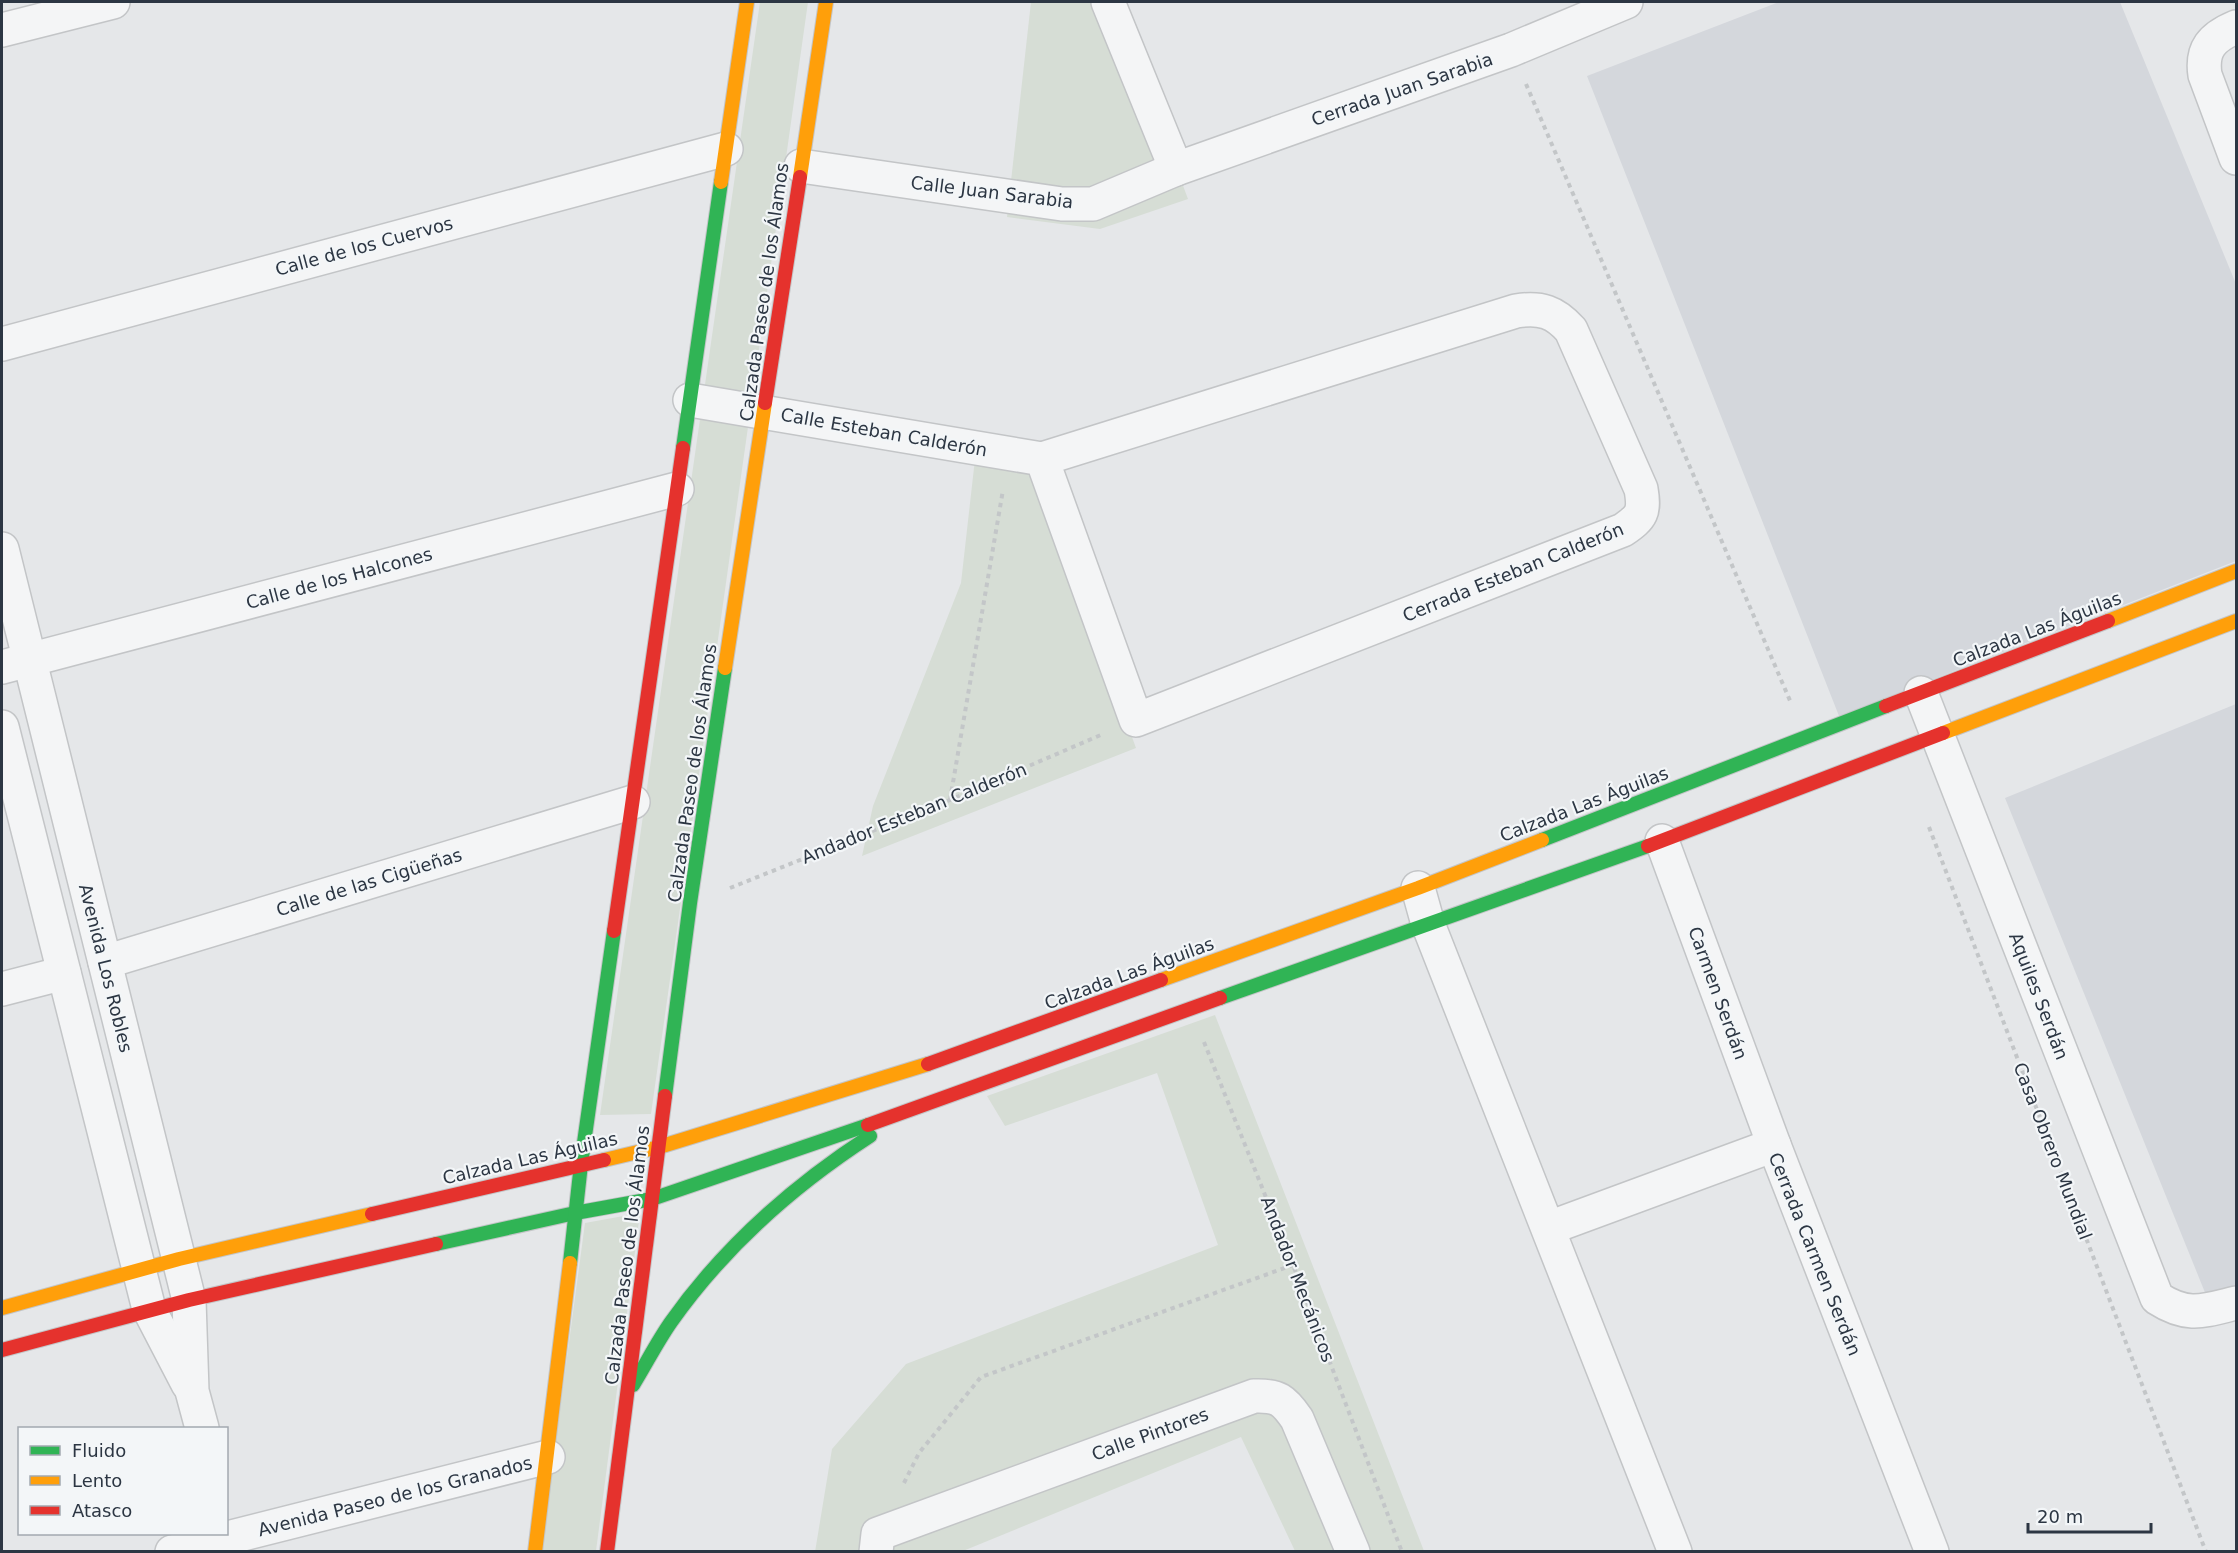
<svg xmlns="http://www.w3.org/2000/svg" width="2238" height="1553" font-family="'DejaVu Sans',sans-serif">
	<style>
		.built { fill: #d4d7dc }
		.green { fill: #d6ddd5 }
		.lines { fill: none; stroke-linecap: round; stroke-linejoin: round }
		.street-casing { stroke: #c3c5c7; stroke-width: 36 }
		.fast-casing { stroke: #c3c5c7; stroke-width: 16 }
		.slow-casing { stroke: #c3c5c7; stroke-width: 16 }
		.jam-casing { stroke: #c3c5c7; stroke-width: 16 }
		.path { stroke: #c3c6c8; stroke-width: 4; stroke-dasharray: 4.5 4.5; stroke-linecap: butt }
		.street { stroke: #f4f5f6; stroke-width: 33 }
		.fast { stroke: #30b455; stroke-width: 14 }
		.slow { stroke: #ff9f0a; stroke-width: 14 }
		.jam { stroke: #e5322d; stroke-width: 14 }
		.labels { text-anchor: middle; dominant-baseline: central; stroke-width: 4.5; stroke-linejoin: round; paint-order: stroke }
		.street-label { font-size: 18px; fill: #2c3643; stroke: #f3f6f8 }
	</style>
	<rect width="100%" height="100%" fill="#e5e7e9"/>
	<g class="built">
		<polygon points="1779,2 2120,2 2236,284 2236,561 1839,716 1587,76"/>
		<polygon points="2236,704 2236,1288 2206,1295 2005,798"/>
	</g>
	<g class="green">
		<polygon points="760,2 808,2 651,1114 600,1115"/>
		<polygon points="1031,2 1114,2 1188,199 1100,229 1007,217"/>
		<polygon points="975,459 1033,466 1136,748 862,856 873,806 961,583"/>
		<polygon points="1215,1015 1424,1551 1295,1551 1241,1437 963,1551 815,1552 832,1449 906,1364 1218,1245 1157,1073 1005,1126 987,1096"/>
		<polygon points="640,1213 596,1551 541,1552 585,1223"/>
	</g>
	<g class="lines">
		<defs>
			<g id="street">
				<polyline points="1108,2 1176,169"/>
				<path d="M2236,27C2212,37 2201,49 2205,75L2236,158"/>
				<polyline points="2,30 113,2"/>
				<polyline points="801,166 1062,204 1093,204 1176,169 1511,50 1626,2"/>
				<polyline points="2,344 726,149"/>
				<path d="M690,400L1042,459L1516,311C1541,307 1555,312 1571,330L1641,489C1645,512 1642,517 1623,530L1136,720L1042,459"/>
				<polyline points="2,549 189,1300 192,1391 202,1428"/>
				<polyline points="2,667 677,489"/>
				<path d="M1921,693L2157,1298C2188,1318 2203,1311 2236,1303"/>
				<polyline points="2,727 149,1309 188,1384"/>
				<polyline points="1662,841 1774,1145 1932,1552"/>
				<polyline points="1418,888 1428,924 1675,1552"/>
				<polyline points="105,962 633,802"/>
				<polyline points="2,989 64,973"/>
				<polyline points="1549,1228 1774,1145"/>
				<polyline points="172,1552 548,1457"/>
				<path d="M876,1552L878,1534L1254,1396C1278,1395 1284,1400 1297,1419L1353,1552"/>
			</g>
			<g id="fast">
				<polyline points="683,448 721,182"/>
				<polyline points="1542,840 1886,706"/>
				<polyline points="1220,998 1648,846"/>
				<polyline points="665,1096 690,903 725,668"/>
				<polyline points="436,1244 575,1213 652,1199 868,1125"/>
				<polyline points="570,1263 581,1164 614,931"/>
				<path d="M633,1385C646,1364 657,1342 671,1322C724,1247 793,1186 870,1136"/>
			</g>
			<g id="slow">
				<polyline points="800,177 826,2"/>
				<polyline points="721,182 747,2"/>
				<polyline points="2108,621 2236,571"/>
				<polyline points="725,668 765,403"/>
				<polyline points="1943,733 2236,621"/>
				<polyline points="1161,980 1418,888 1542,840"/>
				<polyline points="604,1160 659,1147 928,1064"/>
				<polyline points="2,1308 179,1259 372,1214"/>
				<polyline points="535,1552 570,1263"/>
			</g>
			<g id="jam">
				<polyline points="765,403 800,177"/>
				<polyline points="1886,706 2108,621"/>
				<polyline points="1648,846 1943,733"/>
				<polyline points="614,931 683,448"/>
				<polyline points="928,1064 1161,980"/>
				<polyline points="868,1125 1220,998"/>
				<polyline points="372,1214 604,1160"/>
				<polyline points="2,1350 189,1300 436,1244"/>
				<polyline points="607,1552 665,1096"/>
			</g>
		</defs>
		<use href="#street" class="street-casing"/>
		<use href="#fast" class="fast-casing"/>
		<use href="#slow" class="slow-casing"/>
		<use href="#jam" class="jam-casing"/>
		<g class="path">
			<polyline points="1526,84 1791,703"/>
			<polyline points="950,800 1003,490"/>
			<polyline points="1929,827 2206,1552"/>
			<polyline points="730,888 950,800 1103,734"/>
			<polyline points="1204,1042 1293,1265 1402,1552"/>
			<polyline points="904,1483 919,1453 981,1377 1293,1265"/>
		</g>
		<use href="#street" class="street"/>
		<use href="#fast" class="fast"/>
		<use href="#slow" class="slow"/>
		<use href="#jam" class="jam"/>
	</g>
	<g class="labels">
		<g class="street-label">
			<text transform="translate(1402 89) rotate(-19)">Cerrada Juan Sarabia</text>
			<text transform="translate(992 192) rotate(7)">Calle Juan Sarabia</text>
			<text transform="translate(364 246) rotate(-15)">Calle de los Cuervos</text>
			<text transform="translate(764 292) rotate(-82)">Calzada Paseo de los Álamos</text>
			<text transform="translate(884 432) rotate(10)">Calle Esteban Calderón</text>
			<text transform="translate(1513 572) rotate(-22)">Cerrada Esteban Calderón</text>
			<text transform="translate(339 578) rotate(-15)">Calle de los Halcones</text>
			<text transform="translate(2037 629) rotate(-21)">Calzada Las Águilas</text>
			<text transform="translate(692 773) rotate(-82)">Calzada Paseo de los Álamos</text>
			<text transform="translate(1584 804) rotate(-21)">Calzada Las Águilas</text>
			<text transform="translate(914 813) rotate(-22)">Andador Esteban Calderón</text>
			<text transform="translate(369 882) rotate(-17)">Calle de las Cigüeñas</text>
			<text transform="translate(106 968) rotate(76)">Avenida Los Robles</text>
			<text transform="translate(1129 973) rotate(-20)">Calzada Las Águilas</text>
			<text transform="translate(1718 993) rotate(70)">Carmen Serdán</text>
			<text transform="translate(2039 996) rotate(69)">Aquiles Serdán</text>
			<text transform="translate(2053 1151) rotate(69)">Casa Obrero Mundial</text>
			<text transform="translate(530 1158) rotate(-13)">Calzada Las Águilas</text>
			<text transform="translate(1815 1254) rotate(68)">Cerrada Carmen Serdán</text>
			<text transform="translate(627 1255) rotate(-83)">Calzada Paseo de los Álamos</text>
			<text transform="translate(1298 1279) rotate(69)">Andador Mecánicos</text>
			<text transform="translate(1150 1434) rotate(-20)">Calle Pintores</text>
			<text transform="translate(395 1496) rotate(-14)">Avenida Paseo de los Granados</text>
		</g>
	</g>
	<rect width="2238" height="1553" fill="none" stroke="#2c3643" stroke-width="6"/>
	<rect x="18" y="1427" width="210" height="108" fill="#f3f6f8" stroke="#a3a9b0" stroke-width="1.5"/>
	<rect x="30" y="1446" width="30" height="9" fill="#30b455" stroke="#a3a9b0" stroke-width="1.5"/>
	<text x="72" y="1457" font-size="18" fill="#2c3643">Fluido</text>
	<rect x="30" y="1476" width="30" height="9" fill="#ff9f0a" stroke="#a3a9b0" stroke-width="1.5"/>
	<text x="72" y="1487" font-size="18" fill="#2c3643">Lento</text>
	<rect x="30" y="1506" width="30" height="9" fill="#e5322d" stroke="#a3a9b0" stroke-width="1.5"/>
	<text x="72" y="1517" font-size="18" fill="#2c3643">Atasco</text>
	<path d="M2028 1523v9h123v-9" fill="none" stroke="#2c3643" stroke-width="3"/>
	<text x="2037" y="1523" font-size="18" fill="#2c3643" stroke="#f3f6f8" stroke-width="4.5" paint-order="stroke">20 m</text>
</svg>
